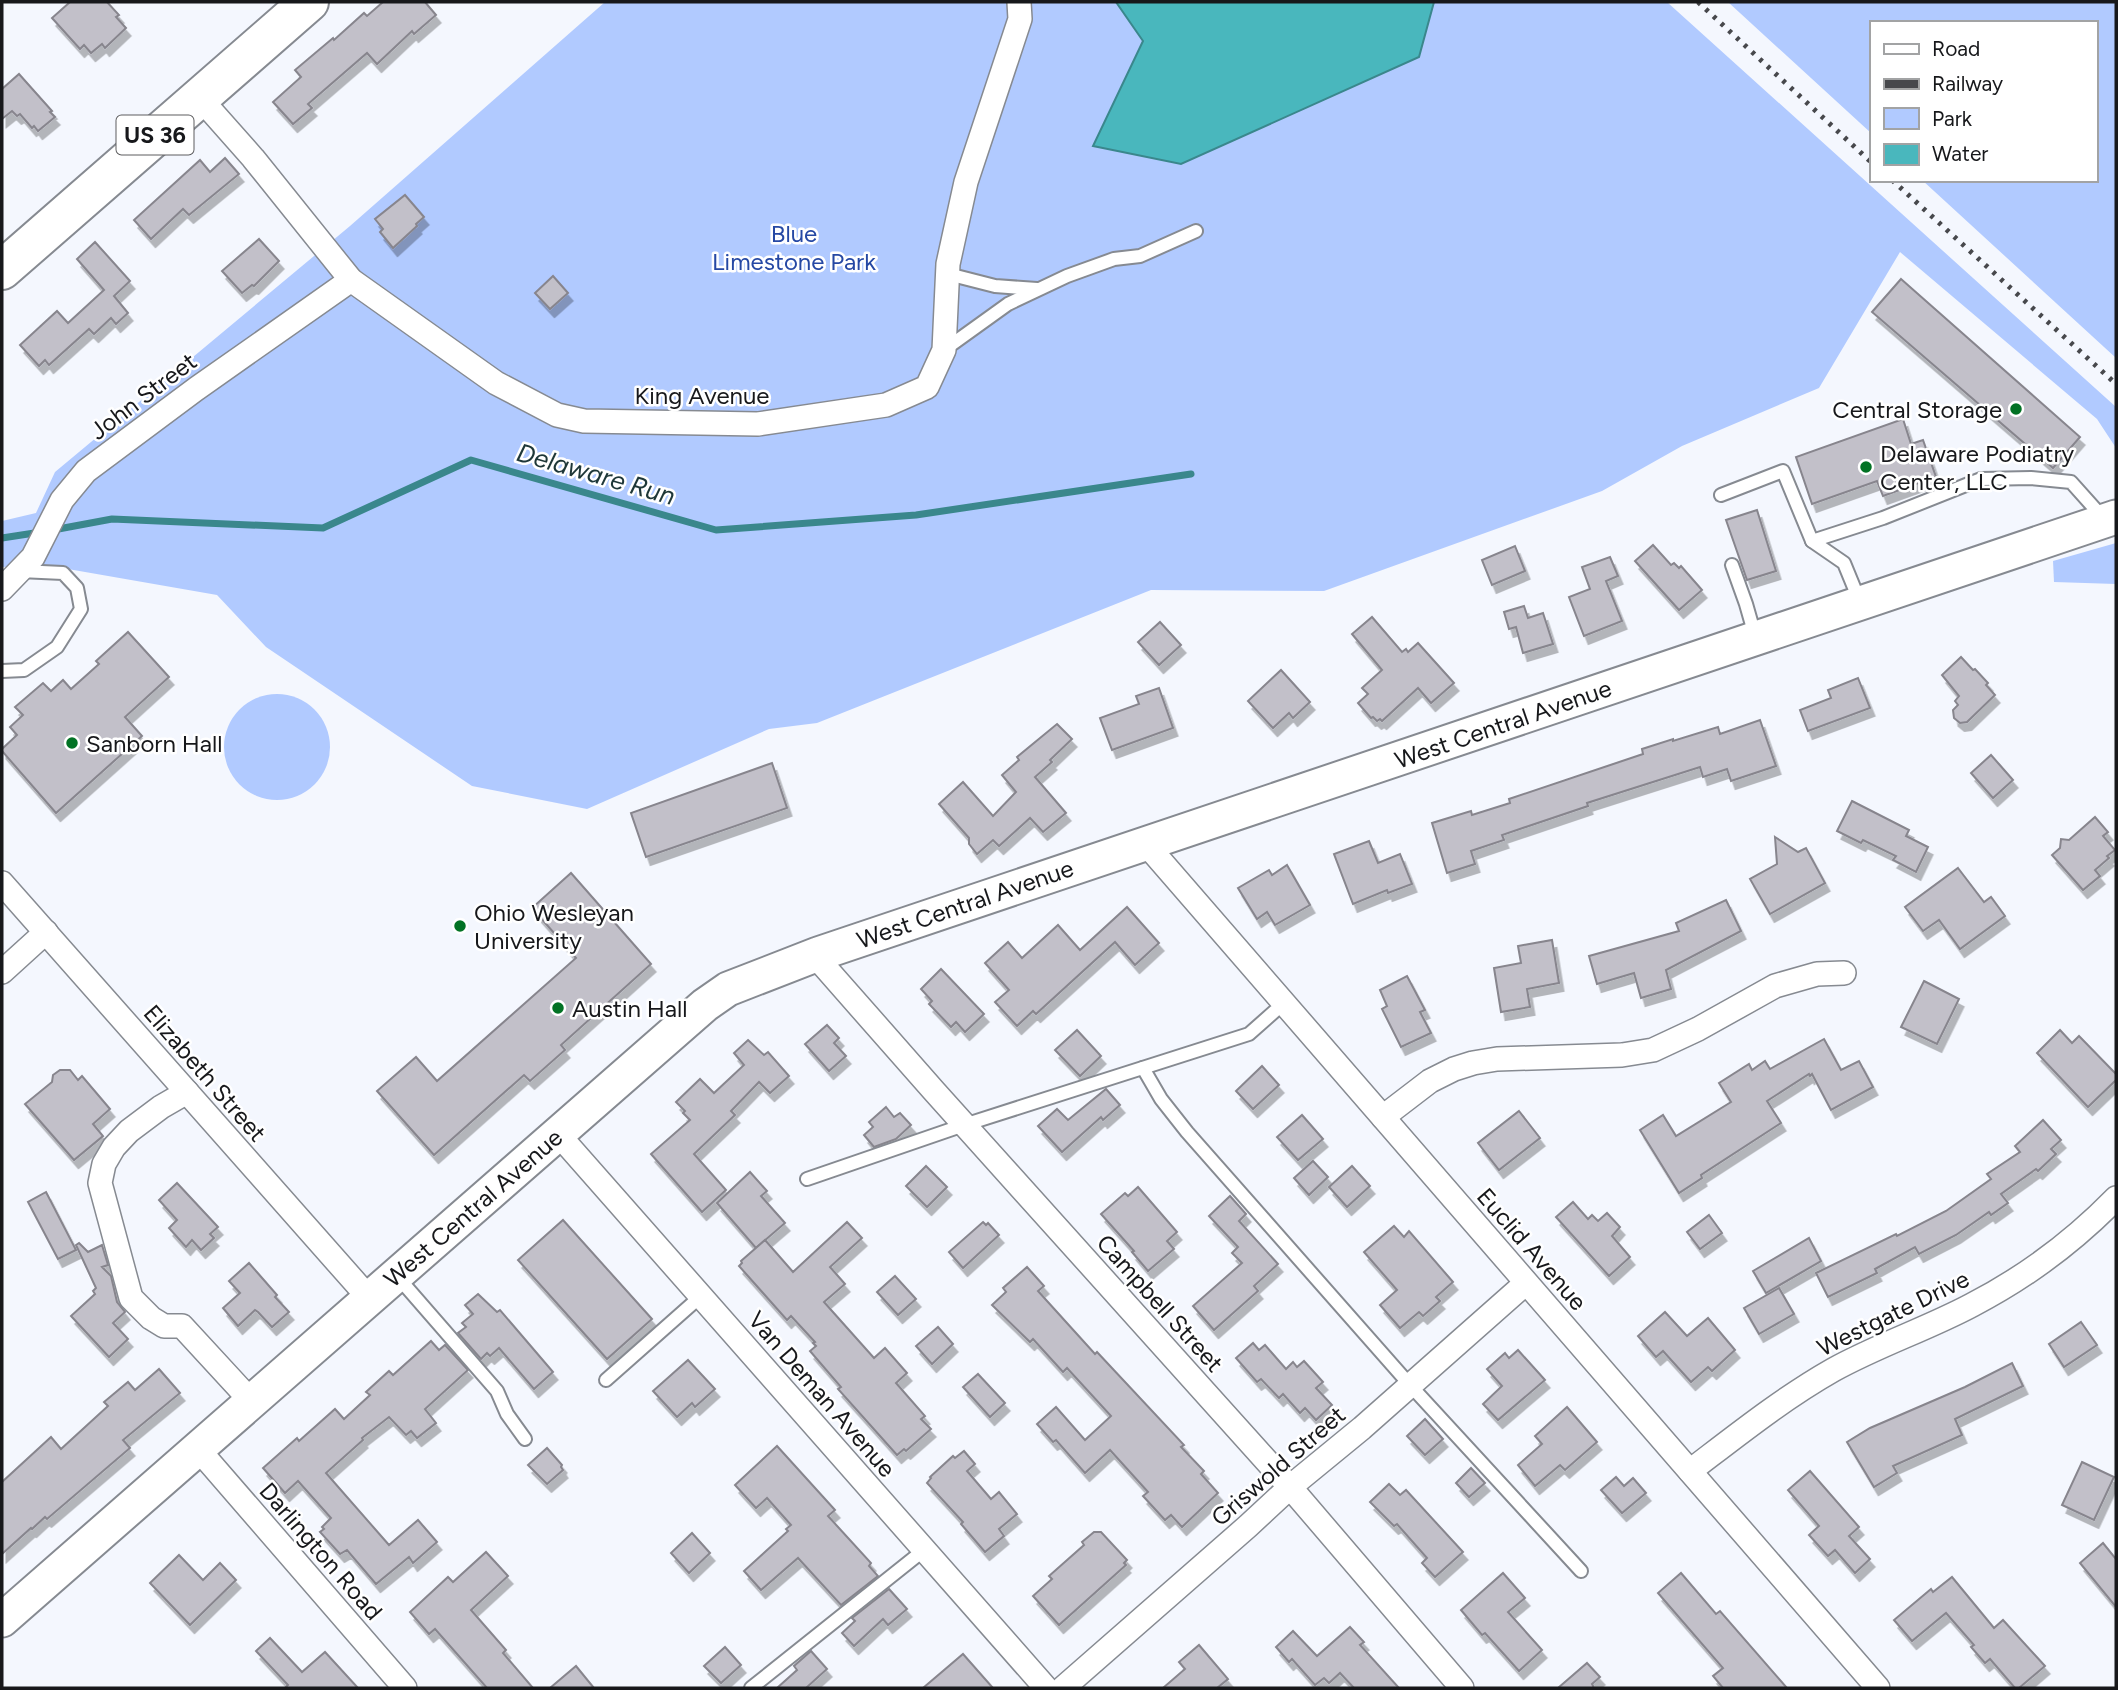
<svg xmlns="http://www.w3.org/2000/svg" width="2118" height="1690" font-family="Figtree,sans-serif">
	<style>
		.green { fill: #b1caff }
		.water { fill: #49b7bd; stroke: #3a878c; stroke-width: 2 }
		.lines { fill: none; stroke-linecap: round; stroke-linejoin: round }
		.stream { stroke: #3a878c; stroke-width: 7 }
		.building { fill: #c2c0c9; stroke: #87858d; stroke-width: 2; filter: url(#shadow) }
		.service-casing { stroke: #868a91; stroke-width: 16 }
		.minor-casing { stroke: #868a91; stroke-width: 26 }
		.secondary-casing { stroke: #868a91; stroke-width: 37 }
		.trunk-casing { stroke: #868a91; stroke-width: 42 }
		.service { stroke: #fff; stroke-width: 12 }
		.minor { stroke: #fff; stroke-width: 23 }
		.secondary { stroke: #fff; stroke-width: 33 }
		.trunk { stroke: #fff; stroke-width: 38 }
		.rail { stroke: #47484c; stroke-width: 5; stroke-dasharray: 3.5 7; stroke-linecap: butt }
		.poi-dot { fill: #027224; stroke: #fff; stroke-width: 2.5 }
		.labels { text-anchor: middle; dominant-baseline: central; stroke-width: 5; stroke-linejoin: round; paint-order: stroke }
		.shield { fill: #fff; stroke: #5d5d5f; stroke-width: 2 }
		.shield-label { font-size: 23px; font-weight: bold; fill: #17181b }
		.park-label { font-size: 24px; fill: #2548a4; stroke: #fff }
		.street-label { font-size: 24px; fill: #17181b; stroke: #fff }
		.poi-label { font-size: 24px; fill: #17181b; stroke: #fff; text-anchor: start }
		.water-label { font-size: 26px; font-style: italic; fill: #1e3738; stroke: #fff }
	</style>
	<defs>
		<filter id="shadow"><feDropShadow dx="4.5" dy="8" stdDeviation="0" flood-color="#0004"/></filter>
	</defs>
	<rect width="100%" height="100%" fill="#f4f7fe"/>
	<g class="green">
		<polygon points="605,2 1667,2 2116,407 2116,448 2097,419 1900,252 1819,388 1682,446 1602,491 1324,591 1151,590 817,723 769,729 587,809 472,786 266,647 217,595 45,565 2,567 2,521 36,513 55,472 350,226"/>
		<polygon points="1728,2 2116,2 2116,358 1922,180 2095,180 2095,23 1871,23 1871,133"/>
		<polygon points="2116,543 2116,584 2054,582 2053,561"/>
		<circle cx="277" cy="747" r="53"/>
	</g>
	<polygon class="water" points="1116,2 1434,2 1419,57 1181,164 1093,146 1143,41"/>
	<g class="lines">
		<g class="stream">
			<polyline points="53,530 112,519 323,528 471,460 716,530 916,515 1191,474"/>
			<polyline points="2,538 41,532"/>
		</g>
	</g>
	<g class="building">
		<polygon points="70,2 107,2 119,15 116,17 126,28 105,48 102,44 91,53 84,45 80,49 52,18"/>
		<polygon points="383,2 425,2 436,15 414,34 412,31 377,64 367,53 308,104 312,108 293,124 273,102 301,77 295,70 333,38 334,40 364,13 367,16"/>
		<polygon points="19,74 52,111 50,112 55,117 38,131 34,126 32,128 20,114 17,116 12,111 2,119 2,89"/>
		<polygon points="225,158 239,174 189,215 183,209 151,239 134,220 200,160 210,172"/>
		<polygon points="405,195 424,217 416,224 417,226 393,248 380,232 383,229 375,219"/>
		<polygon points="259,239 279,261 254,286 252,285 242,293 222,271"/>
		<polygon points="95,242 130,281 114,296 128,313 116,324 111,318 94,334 89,329 49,365 45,360 39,366 20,345 57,311 68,323 104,290 77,259"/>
		<polygon points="553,276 568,293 550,309 535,293"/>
		<polygon points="1901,279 2080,437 2053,468 1872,312"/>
		<polygon points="1903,419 1911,444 1923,440 1936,477 1883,496 1877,481 1812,504 1796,457"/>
		<polygon points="1757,510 1776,571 1747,580 1726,520"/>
		<polygon points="1653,545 1671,565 1674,563 1679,568 1681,566 1702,590 1679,610 1635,561"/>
		<polygon points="1515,546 1525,571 1492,585 1482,560"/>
		<polygon points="1610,557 1618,576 1606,581 1622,621 1584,636 1569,597 1590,589 1582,567"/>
		<polygon points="1524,606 1528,618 1543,613 1553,644 1523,653 1516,627 1509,629 1504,612"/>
		<polygon points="1372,617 1402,652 1406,649 1408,652 1418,643 1454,683 1431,703 1418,688 1382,721 1380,719 1377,721 1373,717 1371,718 1358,703 1368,694 1362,688 1382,670 1352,634"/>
		<polygon points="1160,622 1181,645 1159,665 1138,642"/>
		<polygon points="128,632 169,677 125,717 142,736 56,813 2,751 2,749 17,735 10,727 23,715 15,707 43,683 51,691 63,680 71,689 99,664 96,661"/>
		<polygon points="1961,657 1973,670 1975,669 1988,683 1986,685 1995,695 1967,722 1960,723 1954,718 1953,710 1958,705 1955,701 1959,696 1942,675"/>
		<polygon points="1281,670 1310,702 1293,718 1289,713 1273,728 1248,701"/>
		<polygon points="1858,678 1870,708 1808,731 1800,710 1831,698 1828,690"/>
		<polygon points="1159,688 1173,728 1112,750 1100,718 1139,704 1136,696"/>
		<polygon points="1760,720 1776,766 1731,781 1727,769 1703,777 1700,767 1587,803 1588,806 1502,835 1504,840 1471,851 1475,864 1447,873 1432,823 1471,811 1472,815 1510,803 1509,799 1643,754 1642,749 1673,739 1673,741 1718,727 1720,734"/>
		<polygon points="1057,724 1072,739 1050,760 1052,762 1035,777 1066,813 1043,832 1030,818 999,846 993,840 977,854 969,844 969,838 939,804 963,782 993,816 1016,792 1002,775 1019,760 1017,757"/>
		<polygon points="1991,755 2013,780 1993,798 1971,773"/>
		<polygon points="772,763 787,808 646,857 631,813"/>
		<polygon points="1852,801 1909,830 1906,836 1928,847 1916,872 1893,860 1896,856 1863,840 1861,843 1837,831"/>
		<polygon points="2095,817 2108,832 2103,836 2115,850 2107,856 2109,858 2095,870 2100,876 2083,890 2052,855 2060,848 2061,839 2069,840"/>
		<polygon points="1775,837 1798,852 1806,848 1825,883 1770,914 1750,879 1777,864"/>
		<polygon points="1369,841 1378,863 1400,854 1412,884 1388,893 1387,890 1353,904 1334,854"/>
		<polygon points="1287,865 1310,905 1275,925 1267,912 1257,919 1238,888 1269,870 1272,875"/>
		<polygon points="1958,868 1984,902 1991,897 2005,916 1960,949 1939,920 1923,931 1905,907"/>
		<polygon points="571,873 651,964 561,1045 565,1050 530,1081 524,1075 434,1155 377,1091 416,1057 437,1081 576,958 532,908"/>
		<polygon points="1726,900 1741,931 1666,970 1671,989 1641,998 1634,973 1597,984 1589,956 1679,931 1676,923"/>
		<polygon points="1127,907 1159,943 1135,965 1115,942 1036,1014 1033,1011 1017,1026 995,1002 1009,990 985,963 1008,942 1022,958 1058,925 1080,950"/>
		<polygon points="1552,940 1559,983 1527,989 1530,1007 1501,1012 1494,968 1521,963 1518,946"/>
		<polygon points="941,969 984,1014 965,1032 956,1022 951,1027 929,1004 932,1001 921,989"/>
		<polygon points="1407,976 1425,1010 1420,1012 1431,1033 1401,1047 1382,1009 1387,1006 1380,990"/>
		<polygon points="1924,981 1959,999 1937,1044 1901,1027"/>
		<polygon points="827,1025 839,1038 834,1043 846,1056 829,1071 805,1044"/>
		<polygon points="1077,1030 1101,1056 1080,1076 1055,1050"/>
		<polygon points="2060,1030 2072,1043 2079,1036 2116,1074 2116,1080 2088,1107 2037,1053"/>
		<polygon points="1824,1039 1841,1070 1859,1061 1873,1087 1831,1110 1812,1074 1810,1076 1809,1074 1767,1101 1781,1123 1701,1175 1702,1178 1679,1193 1640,1130 1663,1115 1676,1136 1731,1102 1719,1083 1749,1064 1752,1070 1765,1061 1770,1069"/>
		<polygon points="748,1040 764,1055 768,1052 789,1076 770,1093 759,1082 731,1111 735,1115 694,1154 726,1190 702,1212 651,1154 690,1120 683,1113 685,1111 676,1102 700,1079 714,1093 744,1065 734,1053"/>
		<polygon points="1262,1066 1279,1085 1253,1109 1236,1091"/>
		<polygon points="60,1070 70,1070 78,1080 82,1076 110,1109 93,1124 103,1136 74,1160 25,1104 52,1082 53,1075"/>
		<polygon points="1106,1089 1120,1105 1103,1120 1101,1117 1062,1152 1038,1126 1057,1109 1068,1120"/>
		<polygon points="886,1107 894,1117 900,1113 911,1125 896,1139 874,1147 864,1135 873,1127 869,1122"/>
		<polygon points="1519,1111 1540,1138 1499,1170 1478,1143"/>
		<polygon points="1302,1115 1323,1139 1298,1160 1277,1137"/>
		<polygon points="2043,1120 2061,1140 2051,1149 2056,1154 2038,1171 2036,1169 2001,1194 2008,1203 1991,1215 1989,1212 1956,1235 1919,1254 1915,1247 1875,1269 1877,1273 1828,1297 1816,1273 1896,1234 1897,1236 1946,1211 1991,1179 1987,1174 2020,1152 2015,1146"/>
		<polygon points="1313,1161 1328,1177 1309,1195 1294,1178"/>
		<polygon points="926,1166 947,1187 927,1207 906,1186"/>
		<polygon points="1352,1166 1370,1186 1347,1207 1329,1187"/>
		<polygon points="750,1172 767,1191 761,1196 785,1223 756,1248 717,1203"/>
		<polygon points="177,1183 218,1227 210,1234 214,1238 201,1250 192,1240 186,1247 169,1228 177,1220 159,1200"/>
		<polygon points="1138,1187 1177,1232 1167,1241 1174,1249 1148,1271 1132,1252 1134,1251 1101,1214 1125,1193 1128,1196"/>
		<polygon points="46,1192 76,1250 58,1259 28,1202"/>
		<polygon points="1230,1196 1246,1214 1239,1221 1278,1264 1254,1286 1258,1291 1214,1330 1193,1306 1242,1263 1232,1253 1238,1247 1209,1216"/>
		<polygon points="1573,1202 1588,1219 1592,1215 1598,1221 1607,1213 1620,1227 1612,1236 1630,1257 1609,1276 1556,1217"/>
		<polygon points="1709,1215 1722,1233 1700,1249 1687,1232"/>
		<polygon points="563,1220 652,1319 607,1359 518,1260"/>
		<polygon points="847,1222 862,1238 830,1267 845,1284 824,1302 874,1358 885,1348 907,1373 896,1383 925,1416 921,1419 931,1429 906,1451 904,1449 897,1455 838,1389 841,1387 810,1351 816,1346 813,1343 815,1342 791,1316 787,1320 739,1266 742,1263 741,1261 765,1240 793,1272"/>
		<polygon points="983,1222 986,1225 988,1223 999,1235 963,1268 949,1252"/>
		<polygon points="1394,1226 1404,1237 1409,1231 1453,1282 1436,1297 1440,1301 1423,1316 1419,1312 1400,1328 1380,1305 1397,1290 1364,1252"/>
		<polygon points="1809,1238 1821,1261 1766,1293 1753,1271"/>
		<polygon points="79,1243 88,1252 102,1245 108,1265 102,1267 111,1276 117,1302 125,1312 113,1323 128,1339 109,1357 71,1316 95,1294 93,1291 96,1288 76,1245"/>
		<polygon points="249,1263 277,1295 275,1297 289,1312 272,1327 258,1312 255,1310 238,1326 223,1308 240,1293 229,1281"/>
		<polygon points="1027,1267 1044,1286 1038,1291 1095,1354 1097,1352 1184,1445 1181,1447 1204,1471 1201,1474 1218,1493 1182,1527 1171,1515 1165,1520 1143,1496 1148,1492 1110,1450 1085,1473 1056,1440 1053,1442 1037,1424 1056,1407 1085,1440 1111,1416 1067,1368 1063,1372 1033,1339 1030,1342 992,1305 1006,1292 1003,1288"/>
		<polygon points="895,1276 916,1299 898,1315 877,1292"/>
		<polygon points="1779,1288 1794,1314 1759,1334 1744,1308"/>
		<polygon points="478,1294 497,1312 500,1310 553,1372 534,1389 499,1348 490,1356 487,1353 481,1359 458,1333 466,1327 462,1323 473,1314 465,1305"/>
		<polygon points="1665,1312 1687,1336 1708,1318 1735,1350 1712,1371 1708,1367 1691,1382 1663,1351 1656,1357 1638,1336"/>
		<polygon points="2081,1322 2097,1345 2064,1367 2049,1344"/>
		<polygon points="938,1327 953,1344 932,1364 916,1346"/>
		<polygon points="431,1341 439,1350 445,1345 468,1370 425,1409 436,1423 417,1438 411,1431 406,1435 389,1417 362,1438 363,1440 326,1473 389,1545 418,1520 437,1542 413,1563 409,1557 376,1584 347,1550 340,1554 320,1532 324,1529 322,1527 331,1518 298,1481 285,1493 263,1468 297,1438 299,1441 335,1409 344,1419 370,1395 366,1392 389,1371 393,1375"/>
		<polygon points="1253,1343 1259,1350 1265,1345 1286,1369 1293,1362 1297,1367 1304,1361 1323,1382 1316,1388 1332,1405 1316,1420 1305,1408 1300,1413 1283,1394 1279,1398 1261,1379 1257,1382 1236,1358"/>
		<polygon points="1518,1350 1545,1380 1498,1420 1483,1404 1502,1386 1487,1369 1505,1353 1509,1358"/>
		<polygon points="688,1360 715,1389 695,1407 692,1403 677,1417 653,1391"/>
		<polygon points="2012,1363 2023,1386 1955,1419 1962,1435 1893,1466 1897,1473 1874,1487 1847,1442 1870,1428 1965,1387"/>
		<polygon points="159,1369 180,1393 123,1440 130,1448 47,1519 45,1517 32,1529 31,1528 2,1554 2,1482 51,1437 61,1449 108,1406 104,1402 128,1382 135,1390"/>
		<polygon points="978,1374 1005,1403 990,1417 963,1387"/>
		<polygon points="1567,1407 1597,1442 1565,1470 1560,1465 1535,1486 1518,1465 1542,1444 1535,1436"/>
		<polygon points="1425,1419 1443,1439 1425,1455 1407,1436"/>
		<polygon points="777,1446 835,1510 828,1516 871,1563 869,1566 878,1576 841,1605 798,1558 761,1590 744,1571 788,1531 786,1529 791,1525 767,1498 756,1508 735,1485"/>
		<polygon points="547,1448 562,1465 561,1467 563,1470 547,1484 528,1465"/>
		<polygon points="964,1451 975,1464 967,1471 991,1499 999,1492 1017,1514 999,1529 1004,1536 985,1552 961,1524 963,1522 927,1483 931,1478 930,1477 953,1456 955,1458"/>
		<polygon points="2082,1462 2114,1477 2094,1520 2062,1505"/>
		<polygon points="1471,1468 1485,1483 1469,1497 1456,1483"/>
		<polygon points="1810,1471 1859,1527 1849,1536 1870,1559 1855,1573 1835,1550 1828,1556 1809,1535 1819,1526 1788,1490"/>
		<polygon points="1616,1477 1624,1486 1633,1478 1646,1493 1622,1513 1601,1490"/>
		<polygon points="1389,1484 1400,1495 1406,1490 1463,1552 1435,1577 1422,1563 1427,1558 1397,1524 1394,1526 1370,1502"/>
		<polygon points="1094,1532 1101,1532 1127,1560 1124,1563 1126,1565 1059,1625 1033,1596 1052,1579 1049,1576 1084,1545 1082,1542"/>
		<polygon points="692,1533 710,1553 689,1573 671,1553"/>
		<polygon points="2103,1543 2116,1559 2116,1607 2080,1563"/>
		<polygon points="486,1552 508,1576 471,1610 506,1650 503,1653 533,1688 487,1688 435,1629 429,1634 410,1612 448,1577 453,1582"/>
		<polygon points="179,1555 203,1580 220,1563 236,1580 190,1625 150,1583"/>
		<polygon points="1503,1573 1525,1598 1508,1612 1542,1650 1519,1671 1485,1633 1482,1635 1461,1610"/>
		<polygon points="1681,1573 1716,1614 1720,1611 1787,1688 1723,1688 1713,1676 1723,1668 1658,1593"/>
		<polygon points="1952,1577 1994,1628 2003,1620 2045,1666 2019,1688 2015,1688 1990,1659 1985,1663 1971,1647 1974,1645 1946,1613 1912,1641 1894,1620 1931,1589 1933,1592"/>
		<polygon points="889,1589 907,1609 888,1625 883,1619 854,1646 842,1633 855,1621 852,1618"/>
		<polygon points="1350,1627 1364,1642 1360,1645 1399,1688 1354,1688 1340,1673 1329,1683 1324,1678 1315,1685 1292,1659 1289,1662 1276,1647 1293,1631 1317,1656"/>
		<polygon points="270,1638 302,1672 325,1652 358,1688 285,1688 288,1685 256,1651"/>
		<polygon points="1199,1645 1228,1679 1217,1688 1163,1688 1185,1669 1179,1662"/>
		<polygon points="725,1647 741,1665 721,1683 704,1666"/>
		<polygon points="811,1651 827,1669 806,1688 777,1688 797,1670 794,1666"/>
		<polygon points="963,1654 993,1688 923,1688"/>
		<polygon points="1587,1663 1600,1677 1592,1684 1594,1688 1558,1688"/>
		<polygon points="576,1666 594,1688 550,1688"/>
	</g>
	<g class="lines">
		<defs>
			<g id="service">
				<polyline points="948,274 995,286 1037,289"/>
				<polyline points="944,350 1008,304 1067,276 1114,259 1140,256 1196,231"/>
				<polyline points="1721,495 1783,471 1812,541 1844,563 1860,602"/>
				<polyline points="1812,541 1883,518 1981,479 2031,478 2071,482 2105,520"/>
				<polyline points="1732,565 1746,604 1756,639"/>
				<polyline points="2,671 24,670 57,647 81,609 77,588 63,573 20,571"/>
				<polyline points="1143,1068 1161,1099 1187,1132 1410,1385 1581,1571"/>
				<polyline points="807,1179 964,1125 1249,1034 1284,1003"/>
				<polyline points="396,1275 497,1391 507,1414 525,1439"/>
				<polyline points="606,1380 701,1296"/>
				<polyline points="751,1688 924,1550"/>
			</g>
			<g id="minor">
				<polyline points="199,97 253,158 351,280 496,383 557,415 584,421 758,424 886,405 927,387 944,350 948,264 966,182 1020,19 1019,2"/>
				<polyline points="2,589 33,557 62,500 86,471 196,389 351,280"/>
				<polyline points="1146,844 1878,1688"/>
				<polyline points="2,883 369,1298"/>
				<polyline points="818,954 824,966 934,1091 1290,1487 1462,1688"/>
				<polyline points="2,972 46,932"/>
				<polyline points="187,1092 161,1107 129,1131 114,1147 104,1164 100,1183 131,1298 151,1318 164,1326 182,1326 252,1402"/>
				<polyline points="1383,1117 1430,1081 1454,1069 1473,1063 1497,1059 1622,1055 1653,1050 1698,1029 1775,986 1817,974 1844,973"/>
				<polyline points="558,1134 1046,1688"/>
				<polyline points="198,1449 405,1688"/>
				<path d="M1690,1471C1736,1436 1782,1399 1833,1370C1878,1345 1927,1329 1972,1305C2026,1277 2074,1241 2116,1198"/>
				<polyline points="1063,1688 1248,1526 1290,1487 1362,1428 1526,1283"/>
			</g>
			<polyline id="secondary" points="2,1620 705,1005 728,989 818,954 2116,517"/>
			<polyline id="trunk" points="2,270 309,2"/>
		</defs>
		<use href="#service" class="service-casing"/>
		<use href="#minor" class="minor-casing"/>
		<use href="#secondary" class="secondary-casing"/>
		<use href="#trunk" class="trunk-casing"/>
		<use href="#service" class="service"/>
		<use href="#minor" class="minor"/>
		<use href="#secondary" class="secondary"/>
		<use href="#trunk" class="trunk"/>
		<g class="rail">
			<polyline points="1698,2 1871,162"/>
			<polyline points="1892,180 2116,384"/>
		</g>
	</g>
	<g class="poi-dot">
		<circle cx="2016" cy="409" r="7"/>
		<circle cx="1866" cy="467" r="7"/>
		<circle cx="72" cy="743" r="7"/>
		<circle cx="460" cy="926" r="7"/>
		<circle cx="558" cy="1008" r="7"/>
	</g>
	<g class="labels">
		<rect class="shield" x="116.5" y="115.5" width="77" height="39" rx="5"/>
		<g class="shield-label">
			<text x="155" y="135">US 36</text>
		</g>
		<g class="park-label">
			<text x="794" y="233">Blue<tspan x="794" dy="28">Limestone Park</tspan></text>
		</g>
		<g class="street-label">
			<text x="702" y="395">King Avenue</text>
			<text transform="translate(143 396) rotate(-37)">John Street</text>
			<text transform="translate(1503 724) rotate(-19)">West Central Avenue</text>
			<text transform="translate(965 904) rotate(-19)">West Central Avenue</text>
			<text transform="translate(205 1073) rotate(49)">Elizabeth Street</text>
			<text transform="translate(473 1208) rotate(-41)">West Central Avenue</text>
			<text transform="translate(1532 1249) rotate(49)">Euclid Avenue</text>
			<text transform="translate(1160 1303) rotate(48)">Campbell Street</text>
			<text transform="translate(1893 1313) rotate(-26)">Westgate Drive</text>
			<text transform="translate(822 1394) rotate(49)">Van Deman Avenue</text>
			<text transform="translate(1278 1466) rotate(-41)">Griswold Street</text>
			<text transform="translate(321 1551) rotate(49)">Darlington Road</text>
		</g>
		<g class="poi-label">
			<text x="2002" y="409" text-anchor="end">Central Storage</text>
			<text x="1880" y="453">Delaware Podiatry<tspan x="1880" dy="28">Center, LLC</tspan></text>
			<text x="86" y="743">Sanborn Hall</text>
			<text x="474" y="912">Ohio Wesleyan<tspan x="474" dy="28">University</tspan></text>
			<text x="572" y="1008">Austin Hall</text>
		</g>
		<g class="water-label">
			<text transform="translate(596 474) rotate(16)">Delaware Run</text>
		</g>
	</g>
	<rect width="2118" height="1690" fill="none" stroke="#17181b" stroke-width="7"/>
	<rect x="1870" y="21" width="228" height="161" fill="#ffffff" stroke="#a2a3a4" stroke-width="2"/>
	<rect x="1884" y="44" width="35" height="10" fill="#ffffff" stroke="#a2a3a4" stroke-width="2"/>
	<text x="1932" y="56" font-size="21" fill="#17181b">Road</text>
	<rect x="1884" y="79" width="35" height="10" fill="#47484c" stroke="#a2a3a4" stroke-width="2"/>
	<text x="1932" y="91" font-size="21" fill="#17181b">Railway</text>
	<rect x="1884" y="108" width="35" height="21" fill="#b1caff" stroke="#a2a3a4" stroke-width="2"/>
	<text x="1932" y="126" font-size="21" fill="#17181b">Park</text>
	<rect x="1884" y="144" width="35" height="21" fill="#49b7bd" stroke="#a2a3a4" stroke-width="2"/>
	<text x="1932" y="161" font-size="21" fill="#17181b">Water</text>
</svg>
